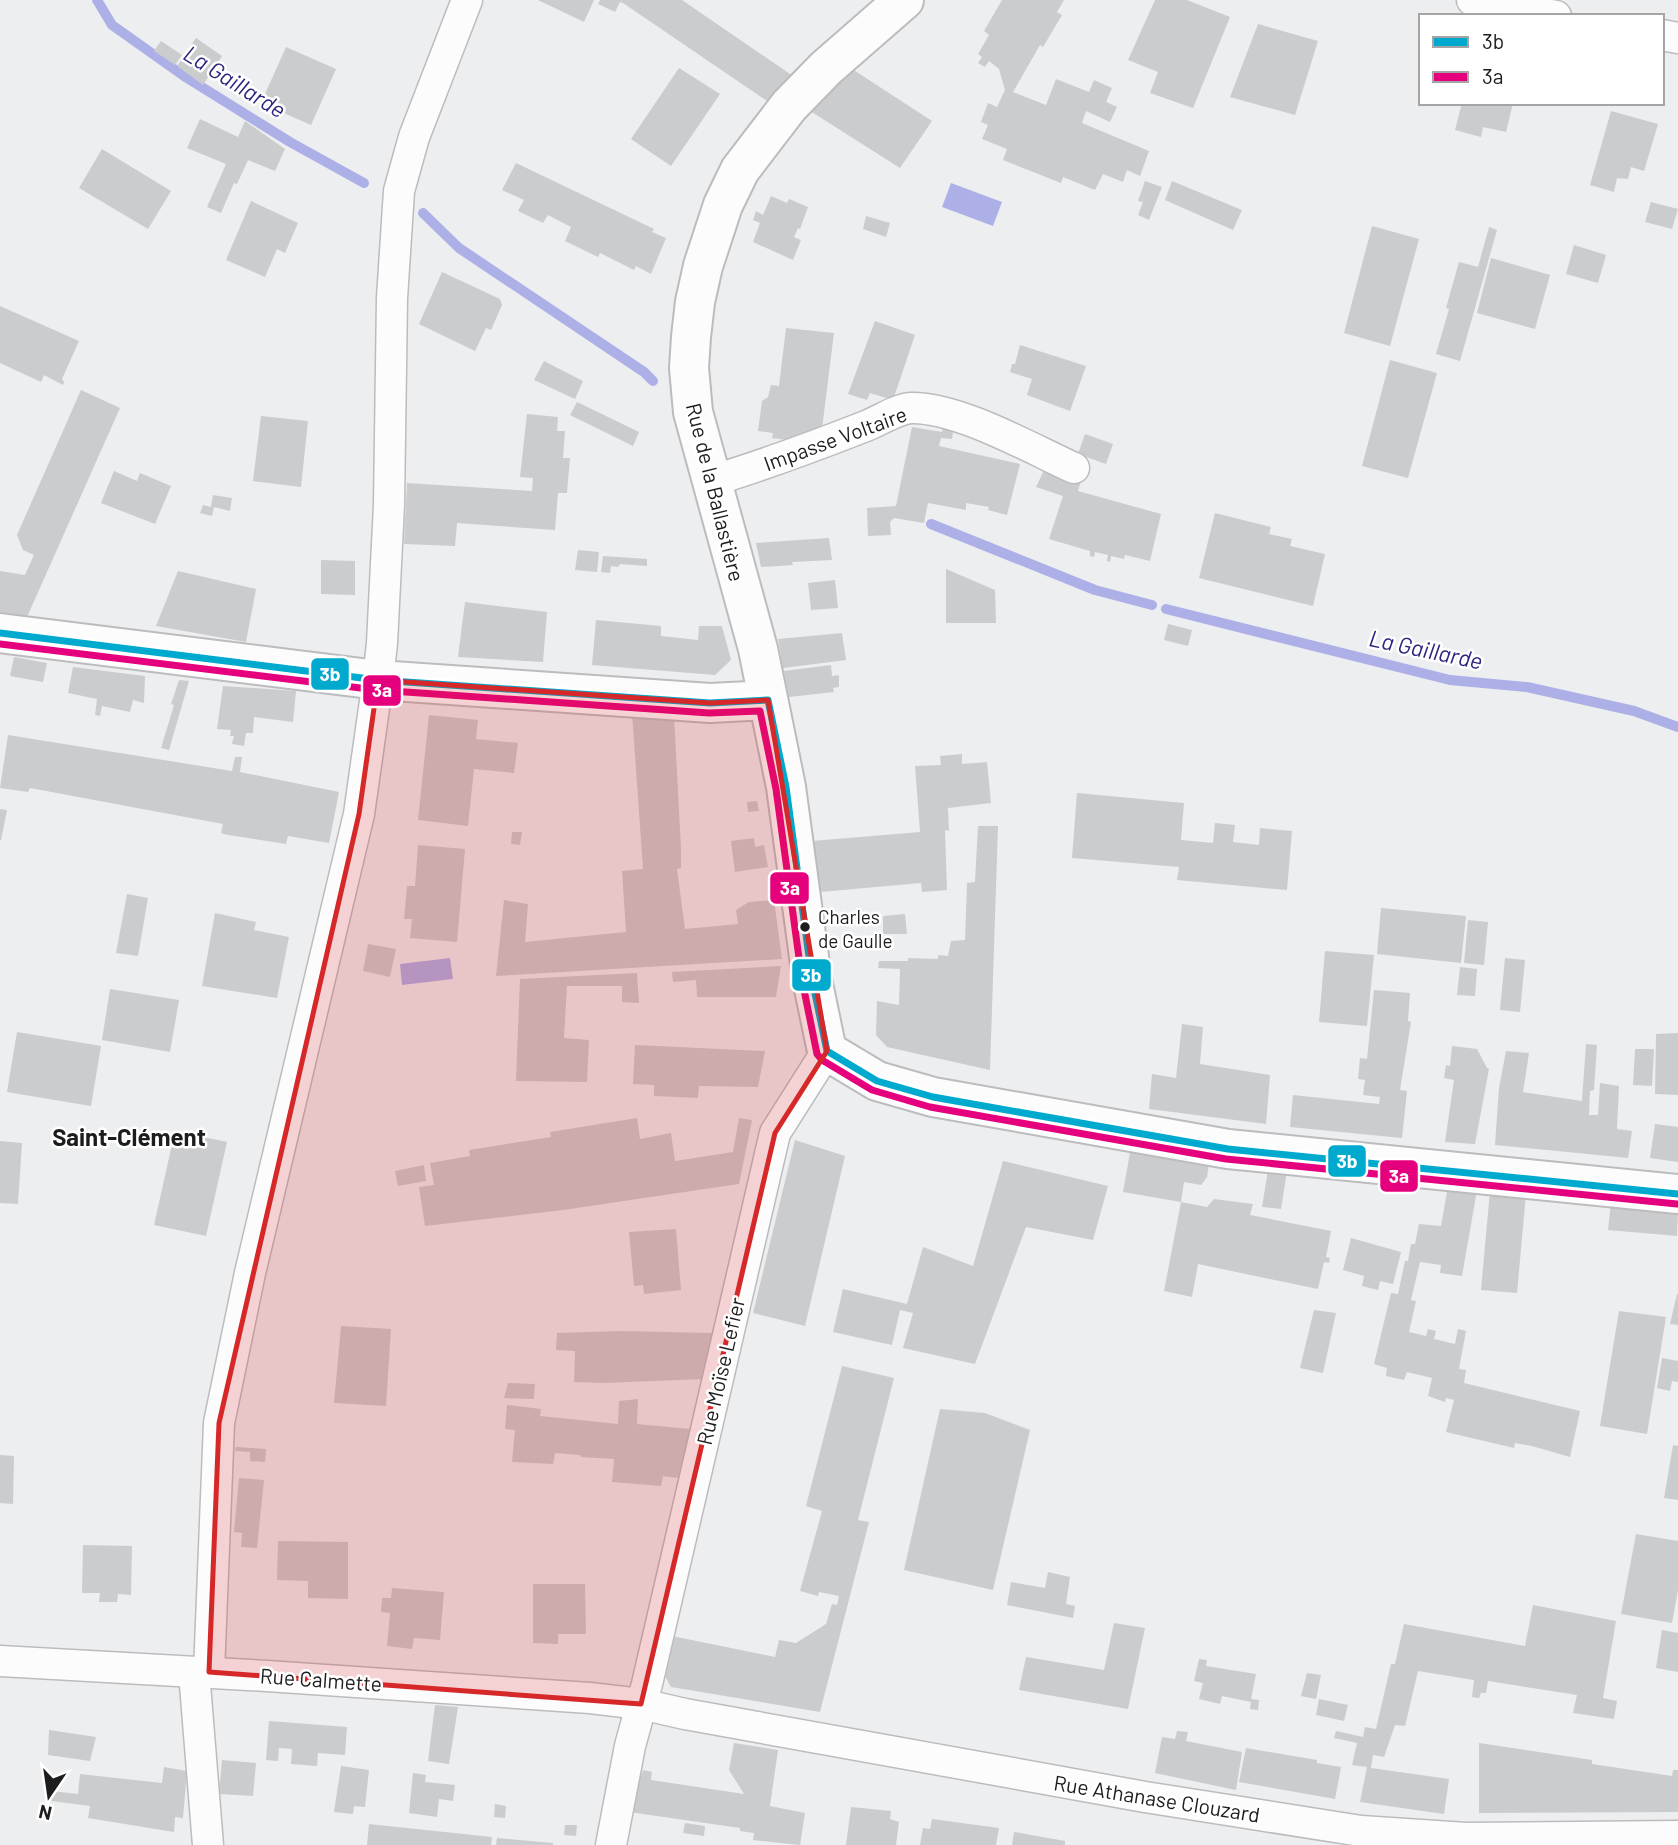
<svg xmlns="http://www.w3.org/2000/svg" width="1678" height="1845" font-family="Barlow,sans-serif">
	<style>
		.water { fill: #adb0e7 }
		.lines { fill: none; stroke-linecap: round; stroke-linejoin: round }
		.stream { stroke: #adb0e7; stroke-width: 10 }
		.building { fill: #cbcccd }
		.street-casing { stroke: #bcbcbe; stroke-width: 33 }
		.secondary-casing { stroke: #bcbcbe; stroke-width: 42 }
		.street { stroke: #fcfcfd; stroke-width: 30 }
		.secondary { stroke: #fcfcfd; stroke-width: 38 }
		.bus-1-casing { stroke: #fff; stroke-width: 12 }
		.bus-2-casing { stroke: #fff; stroke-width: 12 }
		.bus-1 { stroke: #00a9ce; stroke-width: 7 }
		.bus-2 { stroke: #e5007d; stroke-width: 7 }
		.marked { fill: #d62828; fill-opacity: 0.2; stroke: #d62828; stroke-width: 5; stroke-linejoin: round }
		.bus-dot { fill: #1d1d1e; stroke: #fff; stroke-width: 2.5 }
		.labels { text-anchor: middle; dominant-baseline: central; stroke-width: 5; stroke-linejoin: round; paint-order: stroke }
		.bus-label { font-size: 19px; fill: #1d1d1e; stroke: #fff; text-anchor: start }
		.street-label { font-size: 21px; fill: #1d1d1e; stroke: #fff }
		.water-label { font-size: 23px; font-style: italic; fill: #2e257e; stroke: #fff }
		.quarter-label { font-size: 24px; font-weight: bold; fill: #1d1d1e; stroke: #fff }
		.line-badge { stroke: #fff; stroke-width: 2.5 }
		.badge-label { font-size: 19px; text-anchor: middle; font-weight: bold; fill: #fff }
	</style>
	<rect width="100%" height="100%" fill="#edeeef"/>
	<g class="water">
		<polygon points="951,183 1002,202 993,226 942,207"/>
		<polygon points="450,958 453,979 402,985 400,964"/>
	</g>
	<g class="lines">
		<g class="stream">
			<polyline points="97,0 112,25 184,76 290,142 364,183"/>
			<polyline points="423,213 459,248 644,372 653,381"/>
			<polyline points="931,524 1095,590 1152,605"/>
			<polyline points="1166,609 1450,680 1527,687 1634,711 1678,727"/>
		</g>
	</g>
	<g class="building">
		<polygon points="538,0 594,0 584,22"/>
		<polygon points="600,0 682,0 793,76 767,101 623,3 620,2 615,12 598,4"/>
		<polygon points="1002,0 1064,0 1057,12 1062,15 1043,47 1040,45 1013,92 1046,105 1056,79 1089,92 1094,80 1112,88 1106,102 1117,107 1110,122 1086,111 1082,123 1149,151 1140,176 1127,170 1123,182 1103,174 1095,190 1063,177 1061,183 1003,160 1007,149 982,139 988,125 981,122 988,103 997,107 1005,90 999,69 989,61 985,67 978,63 982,57 978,54 989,35 984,31"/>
		<polygon points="1155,0 1187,0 1230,17 1193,108 1150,93 1158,72 1128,60"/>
		<polygon points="1258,24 1318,41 1295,115 1230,97"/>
		<polygon points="196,38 222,56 203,85 177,66"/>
		<polygon points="161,41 182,55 175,65 154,51"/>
		<polygon points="286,47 336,69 311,125 261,103"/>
		<polygon points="679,68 720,94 671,166 631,139"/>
		<polygon points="852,69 932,121 900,168 807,109"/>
		<polygon points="1462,103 1513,103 1506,132 1483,127 1481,137 1455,130"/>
		<polygon points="1611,111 1658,124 1644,171 1631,167 1628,179 1617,178 1614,192 1590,185"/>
		<polygon points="200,119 238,137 245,121 285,149 275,171 248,160 237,184 234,183 221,213 207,207 226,164 187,148"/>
		<polygon points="102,149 171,191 148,229 79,188"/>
		<polygon points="516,163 654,229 652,232 666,238 651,274 636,266 634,270 600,253 598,257 565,241 571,227 548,215 543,223 518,211 524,200 502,190"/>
		<polygon points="1145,181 1162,187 1149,220 1138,215 1143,202 1138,201"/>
		<polygon points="1172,181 1242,210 1233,230 1165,200"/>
		<polygon points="771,196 787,203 789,199 808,207 800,229 798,228 794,237 801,240 793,260 753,242 760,223 753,220 756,211 763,215"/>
		<polygon points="251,201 298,223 285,253 277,249 265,277 226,260"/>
		<polygon points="1651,202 1678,209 1672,229 1645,222"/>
		<polygon points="866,216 890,223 886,237 863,229"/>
		<polygon points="1372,226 1419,239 1390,346 1344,333"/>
		<polygon points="1489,227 1497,230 1460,361 1436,354 1449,309 1446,308 1459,262 1478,267"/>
		<polygon points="1574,245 1606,255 1598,283 1566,274"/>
		<polygon points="1491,258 1550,275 1535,329 1477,313"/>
		<polygon points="442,272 500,299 502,305 491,330 486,328 475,351 419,324"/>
		<polygon points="0,306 79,341 62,379 64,382 63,385 44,375 41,382 0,363"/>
		<polygon points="875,321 915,335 893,400 870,393 867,400 848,394"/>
		<polygon points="786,328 834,333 822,429 794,441 772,438 773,433 758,431 762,401 768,397 771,385 779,386"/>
		<polygon points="1020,345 1086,366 1070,411 1027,395 1032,379 1010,372 1012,364 1015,364"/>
		<polygon points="1390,360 1437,373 1408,478 1362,466"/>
		<polygon points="544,361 583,381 575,399 534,380"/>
		<polygon points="81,390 120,408 27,617 0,612 0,571 25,575 34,555 23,550 17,535"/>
		<polygon points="577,402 639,432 633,446 570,415"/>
		<polygon points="527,414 558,417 557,431 565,431 563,458 570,458 567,493 558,493 555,530 457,523 455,546 404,544 407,483 532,491 533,478 520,477"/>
		<polygon points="261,416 308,421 301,487 253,481"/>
		<polygon points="944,424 954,425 952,439 941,438 939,446 1020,464 1007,515 988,510 989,507 966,503 966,510 928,503 924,523 894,518 890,522 891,535 868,536 867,508 896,506 912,427 942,432"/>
		<polygon points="1085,434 1113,444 1106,464 1078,454"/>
		<polygon points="1046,466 1081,481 1078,491 1161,514 1150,561 1125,555 1124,559 1111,556 1110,562 1107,561 1108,555 1095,552 1094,557 1090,556 1090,551 1049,539 1063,496 1036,487"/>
		<polygon points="114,471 137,481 140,473 171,486 155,524 101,503"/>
		<polygon points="213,495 232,498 230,511 214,507 212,516 200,513 203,505 211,507"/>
		<polygon points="1215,513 1271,527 1269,534 1292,539 1290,546 1325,554 1313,606 1199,578"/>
		<polygon points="829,538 832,560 792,562 793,565 761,567 756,543"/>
		<polygon points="578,550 599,552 597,572 575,570"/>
		<polygon points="603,556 647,559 647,566 620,564 618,567 611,566 610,573 601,572"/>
		<polygon points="321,560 355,561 355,595 321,594"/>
		<polygon points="946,569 995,590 996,623 946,623"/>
		<polygon points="178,571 256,589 246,642 156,626"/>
		<polygon points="835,580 838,608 811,610 808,583"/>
		<polygon points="465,602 547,612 543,662 458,657"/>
		<polygon points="596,620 661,626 661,636 698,640 699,626 722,626 731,660 715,675 592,665"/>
		<polygon points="1168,624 1192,630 1188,646 1164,640"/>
		<polygon points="842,633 846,660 783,668 778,639"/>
		<polygon points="14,657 47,663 43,682 10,676"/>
		<polygon points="831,665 832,676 839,675 839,687 833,688 834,692 789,697 784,671"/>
		<polygon points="73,667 145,676 144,703 133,700 130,712 102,706 100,716 95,715 97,699 68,693"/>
		<polygon points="179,680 189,681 169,750 161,748 174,705 171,704"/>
		<polygon points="223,686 296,691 293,722 254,717 253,733 246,733 244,746 232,744 234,736 230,736 231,730 217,729"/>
		<polygon points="632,713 674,716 681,848 681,868 677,869 685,929 738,924 736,910 749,902 774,900 782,959 496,976 504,900 528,904 525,942 626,932 622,871 643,869"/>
		<polygon points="429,715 478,720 476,739 518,743 514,773 474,769 468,826 418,820"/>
		<polygon points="8,735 232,771 235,757 242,757 240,772 339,792 329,843 288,836 286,844 228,835 221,833 223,824 30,788 28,792 0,788"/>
		<polygon points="962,754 962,764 987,762 991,803 948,808 949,831 945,830 947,890 922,892 921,883 820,892 812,841 920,832 915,766 941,765 940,756"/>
		<polygon points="1077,793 1184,803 1181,840 1213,843 1215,823 1235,825 1233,842 1259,845 1260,828 1292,831 1287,890 1177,880 1179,867 1072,858"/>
		<polygon points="757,801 759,811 748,812 747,802"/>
		<polygon points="0,809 7,810 1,840 0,840"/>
		<polygon points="978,826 998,826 990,1070 887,1047 876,1035 877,1001 899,1005 900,969 878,968 879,961 908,961 908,958 938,959 938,955 948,956 951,941 965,940 967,883 975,882"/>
		<polygon points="512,832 522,832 520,845 511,844"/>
		<polygon points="754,838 755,847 764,845 768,867 735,872 731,841"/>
		<polygon points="418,845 465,849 457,942 410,938 412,919 404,919 407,886 415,886"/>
		<polygon points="127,894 148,898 138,956 116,953"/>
		<polygon points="1381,908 1466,916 1461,963 1377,954"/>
		<polygon points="215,913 256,922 254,930 289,937 277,998 202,986"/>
		<polygon points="905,914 907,934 883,934 883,916"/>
		<polygon points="1468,920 1488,922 1484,965 1464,963"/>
		<polygon points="368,944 396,949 390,977 363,971"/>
		<polygon points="1325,951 1374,955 1367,1026 1319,1022"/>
		<polygon points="1505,958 1525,960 1520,1012 1500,1010"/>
		<polygon points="781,966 776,997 697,997 696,980 673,982 672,972"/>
		<polygon points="1460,967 1477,969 1475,996 1457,995"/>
		<polygon points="637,973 639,1003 622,1002 622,986 567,986 564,1038 589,1040 587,1082 516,1081 520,979"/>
		<polygon points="110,989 179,1000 170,1052 102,1040"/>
		<polygon points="1374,990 1410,993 1408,1021 1411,1022 1400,1090 1407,1091 1402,1138 1290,1127 1293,1095 1379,1104 1380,1097 1363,1095 1365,1080 1358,1079 1360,1058 1367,1059"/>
		<polygon points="1182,1024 1203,1027 1200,1064 1270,1075 1266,1124 1149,1109 1152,1074 1176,1078"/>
		<polygon points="17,1032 101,1046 91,1106 7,1092"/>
		<polygon points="1678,1033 1678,1095 1655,1094 1656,1034"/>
		<polygon points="1586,1044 1597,1045 1594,1090 1590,1091 1589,1115 1598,1115 1600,1083 1619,1086 1617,1129 1632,1131 1628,1158 1495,1145 1499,1088 1506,1051 1529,1053 1523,1092 1582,1101"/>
		<polygon points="635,1045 765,1051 758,1087 699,1086 698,1098 654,1096 654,1085 633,1084"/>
		<polygon points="1452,1046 1477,1049 1487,1068 1489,1069 1475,1144 1445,1142 1454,1080 1444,1078 1446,1065 1450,1066"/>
		<polygon points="1635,1049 1654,1049 1652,1086 1633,1085"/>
		<polygon points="637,1118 640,1139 671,1133 675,1161 733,1152 739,1118 752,1120 739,1184 563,1210 425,1226 419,1187 434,1185 430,1163 470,1156 469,1150 551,1137 550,1132"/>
		<polygon points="1655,1124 1678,1127 1678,1162 1650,1158"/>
		<polygon points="175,1131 227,1142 206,1236 154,1225"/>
		<polygon points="795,1140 845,1156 805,1326 753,1313"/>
		<polygon points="0,1141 22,1143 18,1204 0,1203"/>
		<polygon points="1131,1147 1209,1163 1207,1177 1201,1185 1184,1182 1181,1202 1207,1207 1214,1199 1253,1204 1250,1215 1331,1231 1326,1257 1330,1258 1329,1263 1324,1262 1318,1289 1198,1264 1192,1297 1164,1291 1181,1202 1123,1192"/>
		<polygon points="1003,1161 1108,1186 1093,1240 1026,1227 975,1364 903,1348 913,1313 900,1310 892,1345 833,1332 843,1289 907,1304 923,1247 973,1266"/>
		<polygon points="424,1165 426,1181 398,1186 395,1171"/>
		<polygon points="1268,1170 1287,1171 1281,1209 1262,1207"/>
		<polygon points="1448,1186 1477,1190 1462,1276 1440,1273 1441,1265 1420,1262 1411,1300 1416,1301 1409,1332 1426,1336 1428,1329 1436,1331 1434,1339 1455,1344 1458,1329 1466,1331 1459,1369 1466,1370 1464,1383 1580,1411 1570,1457 1532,1446 1515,1443 1514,1448 1446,1432 1454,1400 1446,1398 1445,1402 1428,1396 1432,1378 1407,1372 1404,1380 1386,1376 1387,1368 1374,1364 1391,1293 1398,1294 1405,1261 1408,1261 1411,1244 1415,1244 1419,1224 1441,1226"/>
		<polygon points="1490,1191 1526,1194 1517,1293 1481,1290"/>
		<polygon points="1611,1203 1678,1209 1677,1236 1608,1230"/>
		<polygon points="676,1229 681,1290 644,1294 643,1285 634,1286 629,1232"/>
		<polygon points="1351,1238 1401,1252 1393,1284 1380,1281 1378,1290 1362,1286 1364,1276 1343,1270"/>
		<polygon points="1677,1294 1678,1294 1678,1325 1670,1324"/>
		<polygon points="1314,1310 1336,1313 1323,1373 1300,1368"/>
		<polygon points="1619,1311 1666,1317 1647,1434 1600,1426"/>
		<polygon points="341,1326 391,1329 386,1406 334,1403"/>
		<polygon points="621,1331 712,1333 705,1379 603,1383 574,1382 575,1351 556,1350 557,1333"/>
		<polygon points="1662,1358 1678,1361 1678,1382 1672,1381 1670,1391 1657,1388"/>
		<polygon points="842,1366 894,1378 858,1520 869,1522 820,1712 671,1687 662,1671 672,1636 775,1657 779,1640 796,1643 826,1624 832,1604 837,1605 839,1596 819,1592 818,1596 800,1591 822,1511 806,1506"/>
		<polygon points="508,1383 535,1384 534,1399 504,1398"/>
		<polygon points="638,1399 637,1424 690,1429 678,1478 663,1476 661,1486 612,1482 614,1459 581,1457 580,1455 555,1453 553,1464 512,1462 515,1430 505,1429 507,1405 541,1409 540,1416 618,1424 619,1401"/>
		<polygon points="940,1409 985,1413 1030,1430 993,1590 904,1570"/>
		<polygon points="1673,1445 1678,1446 1678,1500 1664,1498"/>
		<polygon points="236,1447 266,1449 265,1462 250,1461 250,1452 235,1451"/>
		<polygon points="0,1455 14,1456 13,1504 0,1503"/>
		<polygon points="239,1478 264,1480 257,1548 241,1547 242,1533 234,1532"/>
		<polygon points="1636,1534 1678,1541 1678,1590 1672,1623 1621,1614"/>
		<polygon points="278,1541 348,1542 348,1599 308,1598 308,1581 277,1580"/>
		<polygon points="83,1545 132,1546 131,1595 118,1594 117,1602 99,1602 100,1593 82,1593"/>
		<polygon points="1048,1572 1070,1577 1066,1604 1075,1606 1073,1618 1007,1605 1011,1582 1045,1588"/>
		<polygon points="533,1584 585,1584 586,1634 558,1634 558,1644 533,1643"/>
		<polygon points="392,1588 444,1592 440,1640 414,1638 412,1649 387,1646 390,1613 381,1612 382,1598 391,1598"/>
		<polygon points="1533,1605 1616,1621 1603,1698 1617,1701 1614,1719 1573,1713 1577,1695 1488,1681 1486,1693 1481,1693 1479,1698 1472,1697 1474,1680 1418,1671 1405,1726 1395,1725 1384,1757 1373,1755 1371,1768 1449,1779 1444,1814 1360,1802 1367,1767 1352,1765 1357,1743 1334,1738 1336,1731 1363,1737 1365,1727 1376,1729 1391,1664 1395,1664 1404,1624 1525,1646"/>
		<polygon points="1114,1623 1145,1628 1128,1709 1019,1690 1026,1657 1104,1670"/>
		<polygon points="1662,1630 1678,1633 1678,1672 1656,1668"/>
		<polygon points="1199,1659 1207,1660 1206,1666 1256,1674 1251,1699 1259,1700 1258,1710 1250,1709 1251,1702 1222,1696 1220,1704 1199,1699 1203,1683 1194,1681"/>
		<polygon points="1307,1673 1321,1675 1316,1699 1301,1696"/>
		<polygon points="1319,1699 1348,1705 1344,1721 1316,1715"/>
		<polygon points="435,1705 458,1707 449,1764 428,1761"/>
		<polygon points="269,1721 347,1727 345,1755 318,1753 317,1766 291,1764 292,1749 279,1748 278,1761 266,1760"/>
		<polygon points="49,1730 96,1737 90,1761 48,1755"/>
		<polygon points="1177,1731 1188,1732 1186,1741 1242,1752 1236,1790 1155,1773 1162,1737 1175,1739"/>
		<polygon points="734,1743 778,1750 770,1806 805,1813 800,1845 753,1840 754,1833 740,1831 740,1828 629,1812 638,1777 641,1777 643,1770 652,1772 651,1780 744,1794 729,1770"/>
		<polygon points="1479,1743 1592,1760 1592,1764 1672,1776 1673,1770 1678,1770 1678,1812 1479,1813"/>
		<polygon points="1246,1748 1317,1760 1317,1763 1341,1767 1335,1799 1239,1782"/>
		<polygon points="222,1760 256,1763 253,1796 219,1794"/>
		<polygon points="341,1766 369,1770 365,1807 354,1806 353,1814 334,1812"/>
		<polygon points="164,1767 187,1771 183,1818 175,1817 174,1832 88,1818 90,1806 51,1801 52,1791 78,1794 80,1774 162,1783"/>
		<polygon points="413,1773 426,1775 425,1782 455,1785 453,1801 439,1799 437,1817 409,1813"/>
		<polygon points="495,1804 506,1806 505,1818 494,1817"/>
		<polygon points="851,1807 891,1811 890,1819 899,1822 896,1845 846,1845"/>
		<polygon points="932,1819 999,1828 996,1845 920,1845 923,1828 930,1829"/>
		<polygon points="685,1823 705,1826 704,1836 683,1833"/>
		<polygon points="369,1824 492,1837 491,1845 367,1845"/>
		<polygon points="565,1825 577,1825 576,1836 564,1835"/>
		<polygon points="1014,1832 1065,1841 1065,1845 1012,1845"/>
		<polygon points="497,1838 553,1843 553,1845 496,1845"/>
	</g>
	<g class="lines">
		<defs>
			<g id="street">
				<polyline points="1472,0 1556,16"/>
				<polyline points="1662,35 1678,38"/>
				<path d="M711,481C764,465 815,446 866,426C879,421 897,409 911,408C958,407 1030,448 1074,468"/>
				<polyline points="0,1661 267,1676 590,1698 641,1704 685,1714 1145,1797 1361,1831 1466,1838 1678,1836"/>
				<polyline points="194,1672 208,1845"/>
				<polyline points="209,1672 219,1423 250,1273 359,814 378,680 382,643 389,505 392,298 399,191 414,137 467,0"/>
				<polyline points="611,1845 630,1746 647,1684 775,1133 827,1051"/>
			</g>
			<g id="secondary">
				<polyline points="904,0 826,68 789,106 740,170 723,205 703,266 695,302 691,337 689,368 693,412 758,649 786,787 812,979 827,1051 877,1081 933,1097 1228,1149 1678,1194"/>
				<polyline points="0,633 378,680 710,703 768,700"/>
			</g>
		</defs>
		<use href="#street" class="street-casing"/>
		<use href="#secondary" class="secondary-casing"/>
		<use href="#street" class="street"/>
		<use href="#secondary" class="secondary"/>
		<defs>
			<polyline id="bus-1" points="0,633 378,680 710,703 768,700 786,787 812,979 827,1051 877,1081 933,1097 1228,1149 1678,1194"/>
			<polyline id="bus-2" points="0,644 377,690 709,713 760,711 776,789 802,980 817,1054 822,1060 872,1090 930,1107 1226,1159 1677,1204"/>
		</defs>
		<use href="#bus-1" class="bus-1-casing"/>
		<use href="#bus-2" class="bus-2-casing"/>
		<use href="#bus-1" class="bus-1"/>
		<use href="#bus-2" class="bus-2"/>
	</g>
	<path class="marked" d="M378,680L710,703L768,700L827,1051L775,1133L641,1704L209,1672L219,1423L359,814Z"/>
	<circle class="bus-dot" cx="805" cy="927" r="6"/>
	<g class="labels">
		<g class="bus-label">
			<text x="818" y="916">Charles<tspan x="818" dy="24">de Gaulle</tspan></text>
		</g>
		<g class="street-label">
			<text transform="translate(835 438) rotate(-20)">Impasse Voltaire</text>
			<text transform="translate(716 492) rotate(76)">Rue de la Ballastière</text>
			<text transform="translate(720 1371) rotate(-77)">Rue Moïse Lefier</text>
			<text transform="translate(321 1679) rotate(4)">Rue Calmette</text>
			<text transform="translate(1157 1798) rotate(9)">Rue Athanase Clouzard</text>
		</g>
		<g class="water-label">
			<text transform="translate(235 81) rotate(32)">La Gaillarde</text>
			<text transform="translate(1426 649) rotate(12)">La Gaillarde</text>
		</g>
		<g class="quarter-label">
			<text x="129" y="1136">Saint-Clément</text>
		</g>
	</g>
	<g class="line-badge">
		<rect x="310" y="657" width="40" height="34" rx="7" fill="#00a9ce"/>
		<rect x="362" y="674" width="40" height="33" rx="7" fill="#e5007d"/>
		<rect x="769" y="871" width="41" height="34" rx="7" fill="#e5007d"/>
		<rect x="791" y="958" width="41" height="34" rx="7" fill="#00a9ce"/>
		<rect x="1327" y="1144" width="40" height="34" rx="7" fill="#00a9ce"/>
		<rect x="1379" y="1159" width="40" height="34" rx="7" fill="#e5007d"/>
	</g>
	<g class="badge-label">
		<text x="330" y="681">3b</text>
		<text x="382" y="697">3a</text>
		<text x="790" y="895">3a</text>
		<text x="811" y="982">3b</text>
		<text x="1347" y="1168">3b</text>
		<text x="1399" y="1183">3a</text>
	</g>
	<rect x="1419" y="14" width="245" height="91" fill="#ffffff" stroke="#a5a5a5" stroke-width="2"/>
	<rect x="1433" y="37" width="35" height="10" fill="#00a9ce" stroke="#a5a5a5" stroke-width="2"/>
	<text x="1482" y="49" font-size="21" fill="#1d1d1e">3b</text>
	<rect x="1433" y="72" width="35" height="10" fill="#e5007d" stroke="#a5a5a5" stroke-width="2"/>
	<text x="1482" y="84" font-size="21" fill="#1d1d1e">3a</text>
	<g transform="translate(49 1796) rotate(193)" stroke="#ffffff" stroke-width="5" paint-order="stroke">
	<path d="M0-5L12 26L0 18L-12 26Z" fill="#1d1d1e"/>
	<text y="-10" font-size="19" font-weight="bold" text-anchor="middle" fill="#1d1d1e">N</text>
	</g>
</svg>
